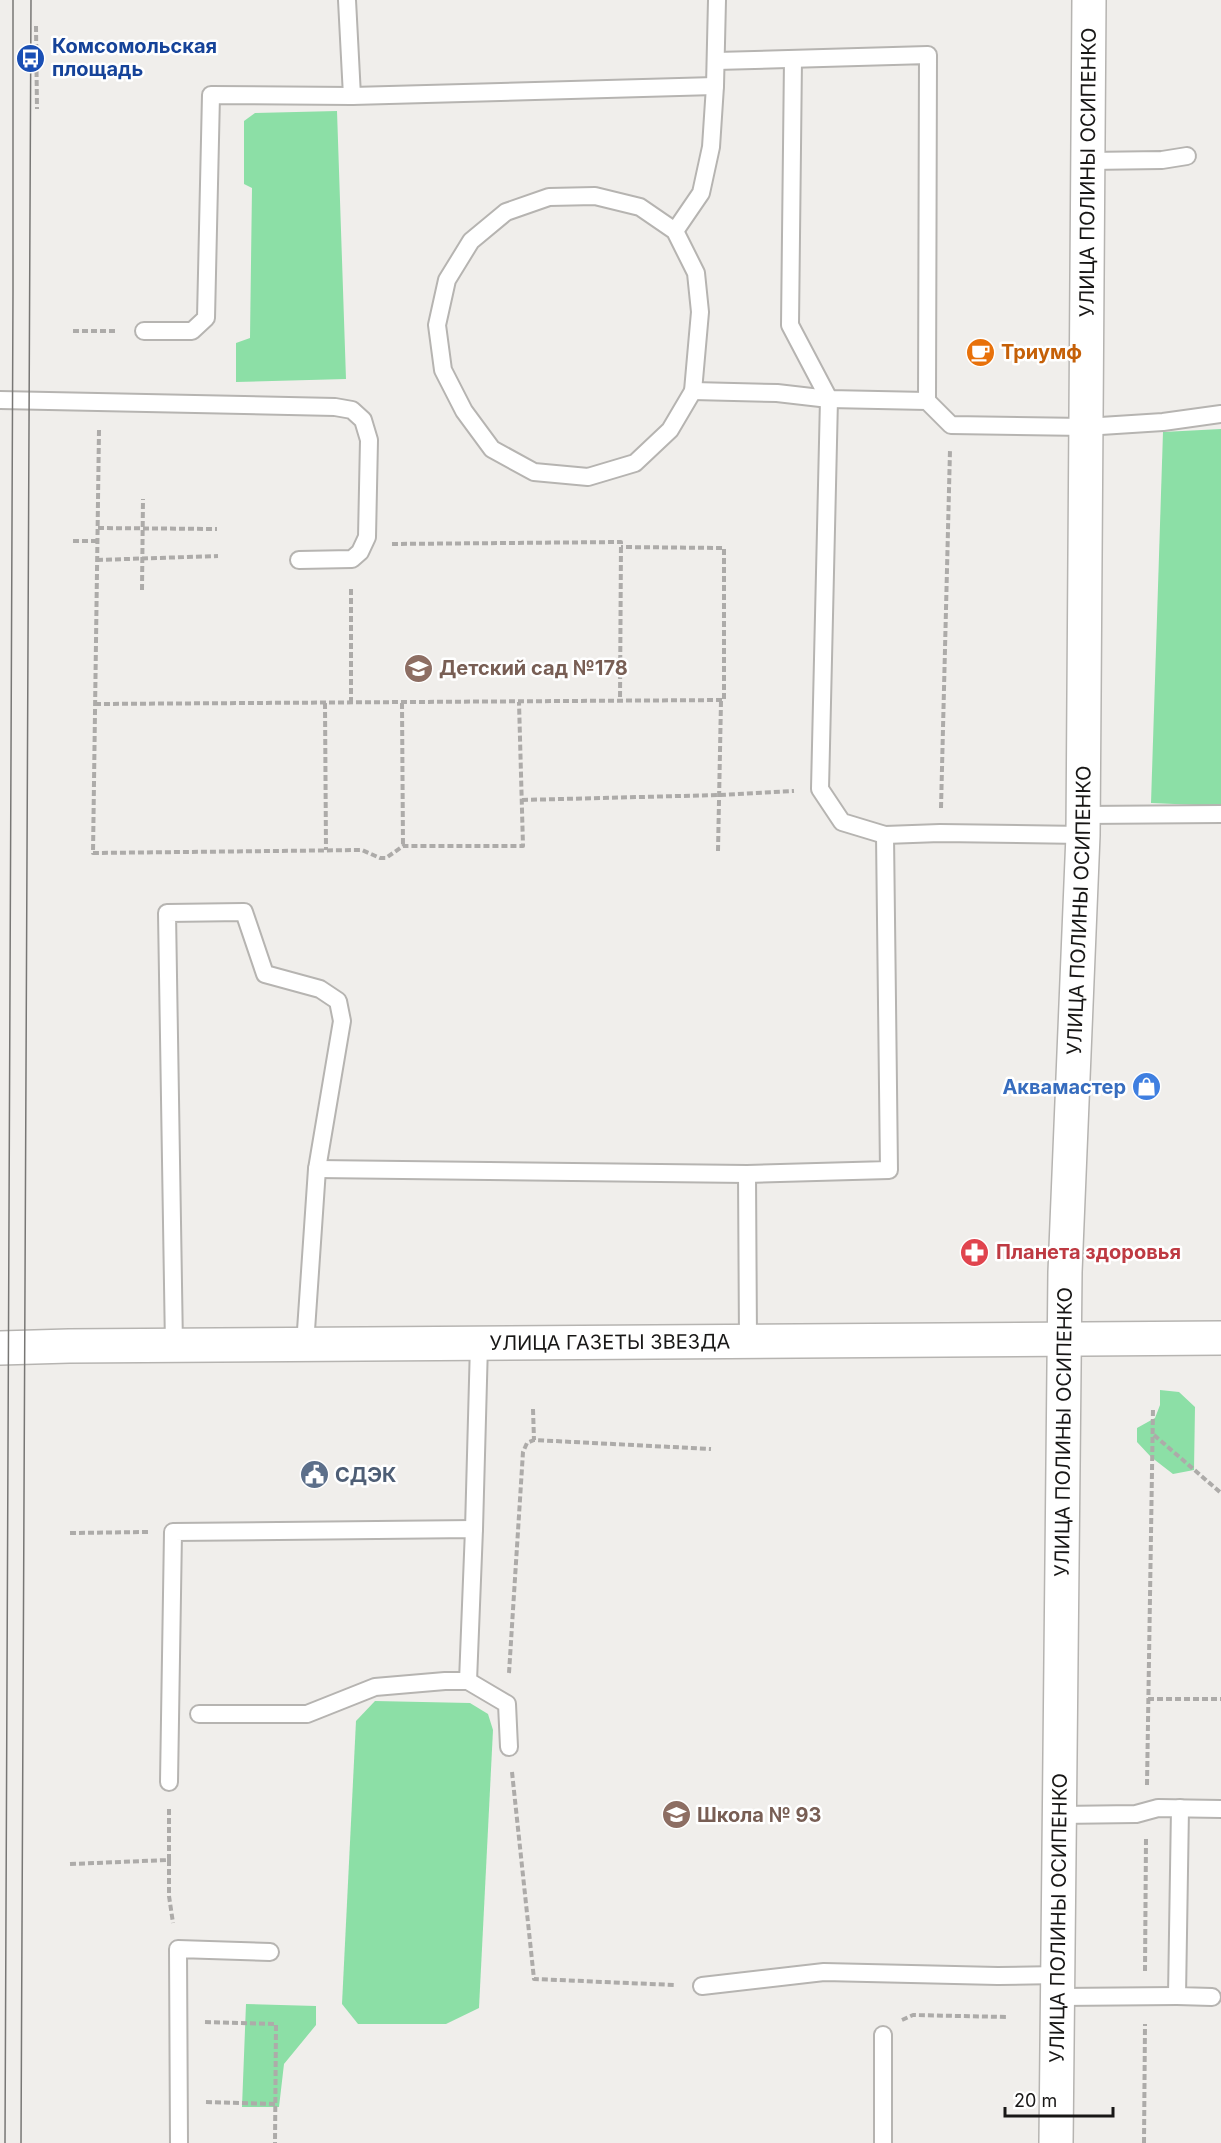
<svg xmlns="http://www.w3.org/2000/svg" width="1221" height="2143" font-family="Inter,sans-serif">
	<style>
		.green { fill: #8cdfa6 }
		.lines { fill: none; stroke-linecap: round; stroke-linejoin: round }
		.service-casing { stroke: #b6b4b1; stroke-width: 20 }
		.minor-casing { stroke: #b6b4b1; stroke-width: 36 }
		.path { stroke: #adaba9; stroke-width: 4; stroke-dasharray: 6 3; stroke-linecap: butt }
		.service { stroke: #fff; stroke-width: 16 }
		.minor { stroke: #fff; stroke-width: 33 }
		.tram { stroke: #787775; stroke-width: 1.5 }
		.labels { text-anchor: middle; dominant-baseline: central; stroke-width: 5; stroke-linejoin: round; paint-order: stroke }
		.transit-label { font-size: 20px; font-weight: bold; fill: #164399; stroke: #fff; text-anchor: start }
		.street-label { font-size: 20px; fill: #181716; stroke: #fff }
		.food-label { font-size: 20px; font-weight: bold; fill: #c56008; stroke: #fff; text-anchor: start }
		.education-label { font-size: 20px; font-weight: bold; fill: #785e54; stroke: #fff; text-anchor: start }
		.shop-label { font-size: 20px; font-weight: bold; fill: #366cbe; stroke: #fff; text-anchor: end }
		.health-label { font-size: 20px; font-weight: bold; fill: #be3a42; stroke: #fff; text-anchor: start }
		.service-label { font-size: 20px; font-weight: bold; fill: #4e5e75; stroke: #fff; text-anchor: start }
	</style>
	<rect width="100%" height="100%" fill="#f0eeeb"/>
	<g class="green">
		<polygon points="337,111 346,379 236,382 236,343 250,338 252,188 244,184 244,121 255,113"/>
		<polygon points="1221,429 1221,806 1151,803 1163,432"/>
		<polygon points="1160,1390 1179,1392 1195,1407 1194,1470 1173,1474 1151,1457 1137,1442 1137,1428 1155,1418 1160,1405"/>
		<polygon points="375,1701 470,1703 488,1714 493,1730 479,2008 446,2024 358,2024 342,2004 356,1721"/>
		<polygon points="246,2004 316,2006 316,2025 284,2064 279,2107 242,2107"/>
	</g>
	<g class="lines">
		<defs>
			<g id="service">
				<polyline points="347,0 352,96"/>
				<polyline points="793,59 790,325 829,399 820,789 842,822 885,835 940,833 1083,835"/>
				<polyline points="716,61 928,55 927,401"/>
				<polyline points="1088,161 1162,160 1187,156"/>
				<polygon points="595,196 640,207 675,231 696,273 700,312 693,391 670,430 635,463 588,477 534,472 492,449 464,411 443,370 437,325 447,280 471,241 506,212 549,197"/>
				<polyline points="675,231 701,193 711,147 715,86 717,0"/>
				<polyline points="144,331 192,331 206,318 211,95 352,96 715,86"/>
				<polyline points="693,391 777,393 829,399 927,401 951,425 1085,427 1163,422 1221,414"/>
				<polyline points="0,400 335,407 352,410 363,420 369,440 367,537 360,552 352,559 299,560"/>
				<polyline points="1083,815 1221,814"/>
				<polyline points="317,1169 747,1174 889,1170 885,835"/>
				<polyline points="747,1174 748,1341"/>
				<polyline points="174,1346 167,913 244,912 265,974 320,989 338,1001 342,1021 317,1169 305,1345"/>
				<polyline points="474,1529 479,1344"/>
				<polyline points="468,1681 507,1704 509,1747"/>
				<polyline points="169,1782 173,1532 474,1529 468,1681 445,1681 375,1687 307,1714 199,1714"/>
				<polyline points="1180,1808 1177,1996 1212,1997"/>
				<polyline points="1059,1815 1136,1814 1158,1808 1221,1809"/>
				<polyline points="702,1986 824,1972 998,1976 1059,1975"/>
				<polyline points="1059,1997 1177,1996"/>
				<polyline points="179,2143 178,1949 270,1952"/>
				<polyline points="883,2143 883,2035"/>
			</g>
			<g id="minor">
				<path id="s1" d="M0,1348L69,1346L1221,1338"/>
				<path id="s2" d="M1056,2143L1065,1272L1083,835L1089,0"/>
			</g>
		</defs>
		<use href="#service" class="service-casing"/>
		<use href="#minor" class="minor-casing"/>
		<g class="path">
			<polyline points="36,26 37,109"/>
			<polyline points="73,331 118,331"/>
			<polyline points="99,430 93,853 362,850 380,858 386,858 403,846 523,846 519,702"/>
			<polyline points="98,528 217,529"/>
			<polyline points="73,541 97,541"/>
			<polyline points="392,544 621,542 620,701"/>
			<polyline points="97,560 218,556"/>
			<polyline points="142,590 143,499"/>
			<polyline points="325,703 326,850"/>
			<polyline points="351,703 351,587"/>
			<polyline points="402,703 403,846"/>
			<polyline points="95,704 724,700 724,548 621,547"/>
			<polyline points="522,800 719,795 794,791"/>
			<polyline points="941,808 950,450"/>
			<polyline points="718,851 721,701"/>
			<polyline points="533,1409 534,1440"/>
			<polyline points="1154,1435 1221,1493"/>
			<polyline points="70,1533 148,1532"/>
			<polyline points="509,1673 523,1452 527,1443 534,1440 711,1449"/>
			<polyline points="1148,1699 1221,1699"/>
			<polyline points="512,1772 534,1979 675,1985"/>
			<polyline points="1147,1785 1153,1408"/>
			<polyline points="169,1860 169,1807"/>
			<polyline points="70,1864 169,1860 169,1896 173,1923"/>
			<polyline points="1145,1971 1146,1838"/>
			<polyline points="902,2020 913,2015 1008,2017"/>
			<polyline points="205,2022 276,2024 275,2143"/>
			<polyline points="206,2102 275,2104"/>
			<polyline points="1144,2143 1145,2024"/>
		</g>
		<use href="#service" class="service"/>
		<use href="#minor" class="minor"/>
		<g class="tram">
			<polyline points="5,2143 13,292 13,0"/>
			<polyline points="21,2143 31,0"/>
		</g>
	</g>
	<defs>
		<symbol id="bus-disc" viewBox="-11 -11 22 22"><circle r="9.5" fill="#1a4fb4" stroke="#fff"/><path d="M-5-6H5V4H4V6H2V4H-2V6H-4V4H-5ZM-3.5-4V0h7V-4ZM-3.5 1.2v1.5H-2V1.2ZM2 1.2v1.5H3.5V1.2Z" fill="#fff"/></symbol>
		<symbol id="cafe-disc" viewBox="-11 -11 22 22"><circle r="9.5" fill="#e8710a" stroke="#fff"/><path d="M-5.5-4.5H6V0H3Q3 3.5 0 3.5H-2.5Q-5.5 3.5-5.5 0ZM3-3.2v2h1.7v-2ZM-6 4.5H4V6H-6Z" fill="#fff"/></symbol>
		<symbol id="school-disc" viewBox="-11 -11 22 22"><circle r="9.5" fill="#8d6e63" stroke="#fff"/><path d="M0-5L7-2L0 1L-7-2ZM-4 1L0 2.5L4 1V4Q0 6-4 4Z" fill="#fff"/></symbol>
		<symbol id="shop-disc" viewBox="-11 -11 22 22"><circle r="9.5" fill="#3f7fe0" stroke="#fff"/><path d="M-5-2.5h2.3a2.7 3.5 0 0 1 5.4 0H5L5.5 6h-11ZM-1.5-2.5h3a1.5 2.3 0 0 0-3 0Z" fill="#fff"/></symbol>
		<symbol id="pharmacy-disc" viewBox="-11 -11 22 22"><circle r="9.5" fill="#e0444e" stroke="#fff"/><path d="M-2-6h4v4h4v4h-4v4h-4v-4h-4v-4h4Z" fill="#fff"/></symbol>
		<symbol id="civic-disc" viewBox="-11 -11 22 22"><circle r="9.5" fill="#5c6f8a" stroke="#fff"/><path d="M-.6-6.5H3V-4.5H.6V-3L4-1V1h2V6H-6V1h2V-1L-.6-3ZM-1.2 2.5V6h2.4V2.5Z" fill="#fff"/></symbol>
	</defs>
	<g fill-rule="evenodd">
		<use href="#bus-disc" x="14" y="42" width="33" height="33"/>
		<use href="#cafe-disc" x="964" y="336" width="33" height="33"/>
		<use href="#school-disc" x="402" y="652" width="33" height="33"/>
		<use href="#shop-disc" x="1130" y="1070" width="33" height="33"/>
		<use href="#pharmacy-disc" x="958" y="1236" width="33" height="33"/>
		<use href="#civic-disc" x="298" y="1458" width="33" height="33"/>
		<use href="#school-disc" x="660" y="1798" width="33" height="33"/>
	</g>
	<g class="labels">
		<g class="transit-label">
			<text x="52" y="46">Комсомольская<tspan x="52" dy="23">площадь</tspan></text>
		</g>
		<g class="street-label">
			<text stroke="none"><textPath href="#s2" startOffset="1971">УЛИЦА ПОЛИНЫ ОСИПЕНКО</textPath></text>
			<text stroke="none"><textPath href="#s2" startOffset="1233">УЛИЦА ПОЛИНЫ ОСИПЕНКО</textPath></text>
			<text stroke="none"><textPath href="#s1" startOffset="610">УЛИЦА ГАЗЕТЫ ЗВЕЗДА</textPath></text>
			<text stroke="none"><textPath href="#s2" startOffset="711">УЛИЦА ПОЛИНЫ ОСИПЕНКО</textPath></text>
			<text stroke="none"><textPath href="#s2" startOffset="225">УЛИЦА ПОЛИНЫ ОСИПЕНКО</textPath></text>
		</g>
		<g class="food-label">
			<text x="1001" y="352">Триумф</text>
		</g>
		<g class="education-label">
			<text x="439" y="668">Детский сад №178</text>
			<text x="697" y="1815">Школа № 93</text>
		</g>
		<g class="shop-label">
			<text x="1126" y="1087">Аквамастер</text>
		</g>
		<g class="health-label">
			<text x="996" y="1252">Планета здоровья</text>
		</g>
		<g class="service-label">
			<text x="335" y="1475">СДЭК</text>
		</g>
	</g>
	<path d="M1005 2107v9h108v-9" fill="none" stroke="#181716" stroke-width="3"/>
	<text x="1014" y="2107" font-size="18" fill="#181716" stroke="#ffffff" stroke-width="4.5" paint-order="stroke">20 m</text>
</svg>
